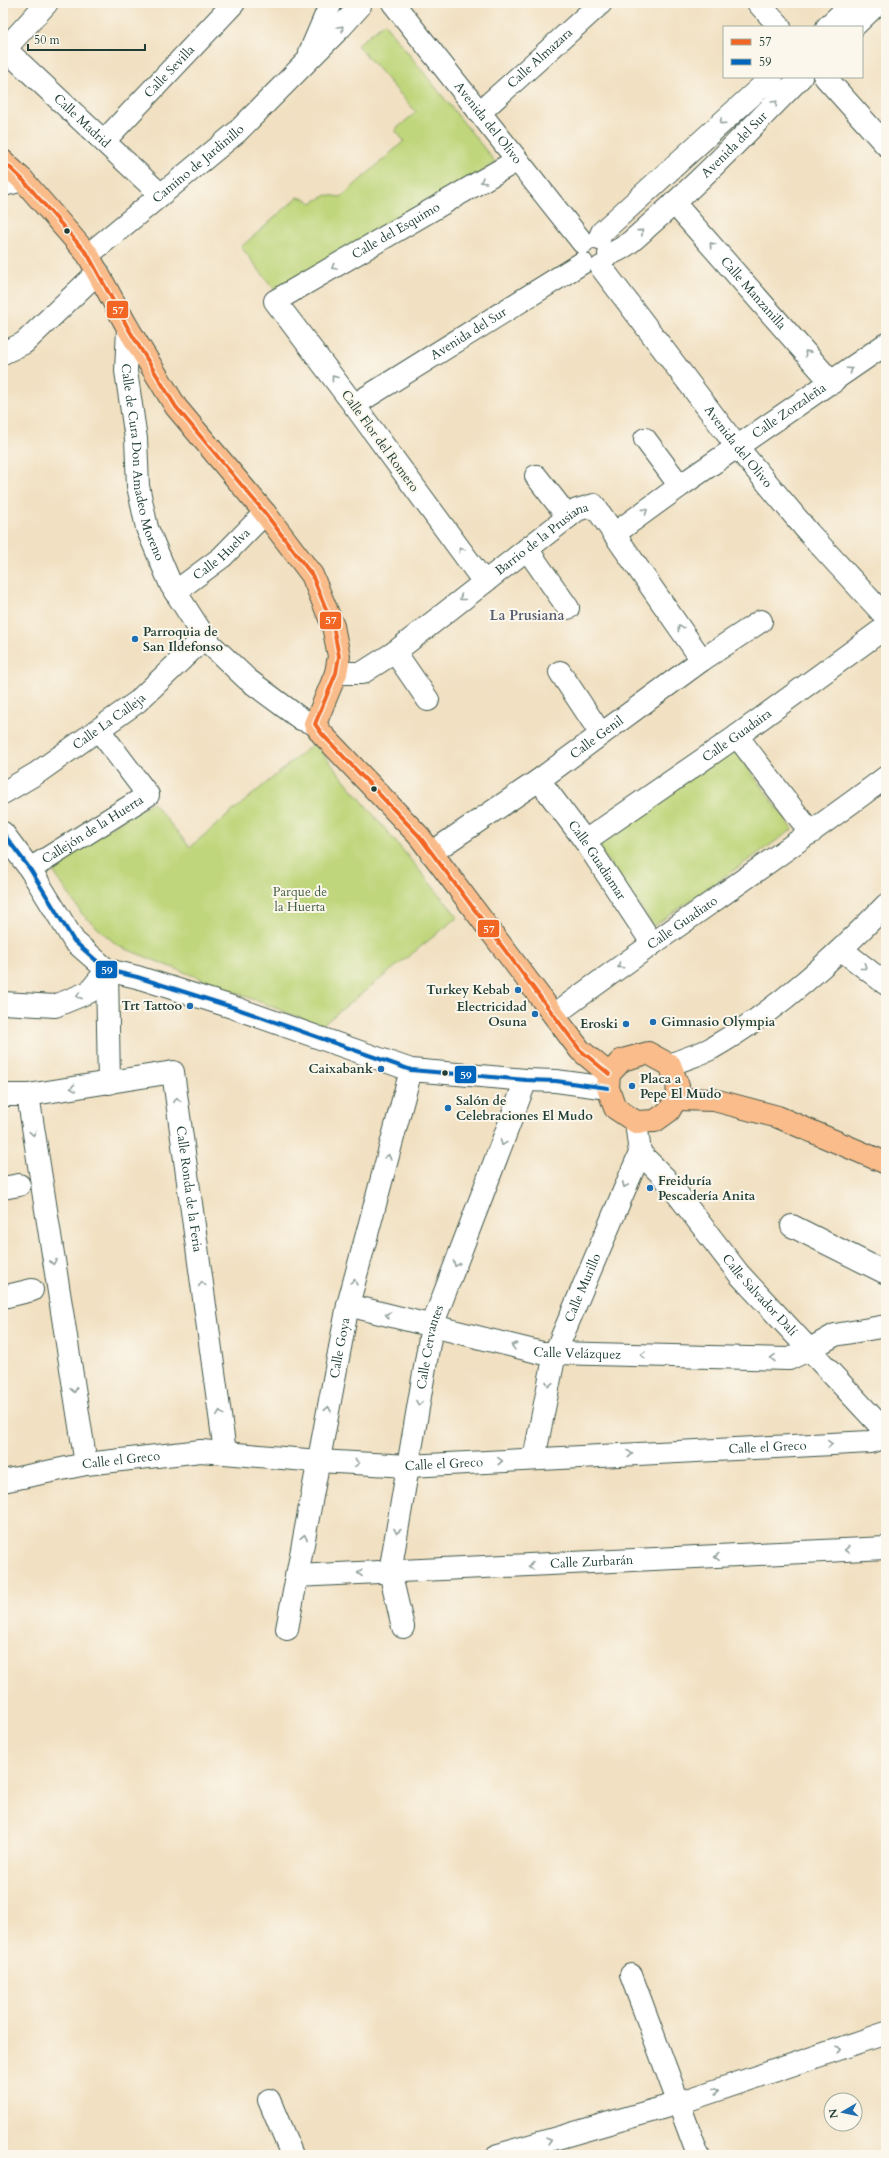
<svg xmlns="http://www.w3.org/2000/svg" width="889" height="2158" font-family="Cardo,serif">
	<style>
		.green { fill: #bfd67b; stroke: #6f8a58 }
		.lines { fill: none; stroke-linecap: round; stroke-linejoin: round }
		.minor-casing { stroke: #3e5549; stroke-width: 24 }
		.major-casing { stroke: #3e5549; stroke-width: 24 }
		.minor { stroke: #fff; stroke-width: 22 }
		.major { stroke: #f9bc8a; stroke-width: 22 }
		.bus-1-casing { stroke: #fbf7ec; stroke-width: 7 }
		.bus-2-casing { stroke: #fbf7ec; stroke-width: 7 }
		.bus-1 { stroke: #f26522; stroke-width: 4 }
		.bus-2 { stroke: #0065bd; stroke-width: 4 }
		.oneway { stroke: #8f9e9a }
		.bus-dot { fill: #1f3d34; stroke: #fbf7ec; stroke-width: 1.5 }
		.poi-dot { fill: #1f6fb2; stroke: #fbf7ec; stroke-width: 1.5 }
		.labels { text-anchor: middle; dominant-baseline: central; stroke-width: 4; stroke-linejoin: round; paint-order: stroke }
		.street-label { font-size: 13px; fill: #1f3d34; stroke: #fbf7ec }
		.poi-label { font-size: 13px; font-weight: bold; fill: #1f3d34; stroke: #fbf7ec; text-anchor: start }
		.park-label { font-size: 13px; fill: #3f5c42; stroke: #fbf7ec }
		.neighbourhood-label { font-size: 14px; font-weight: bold; fill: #585e71; stroke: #fbf7ec }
		.line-badge { stroke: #fbf7ec; stroke-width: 1.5 }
		.badge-label { font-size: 11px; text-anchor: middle; font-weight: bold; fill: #fff }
	</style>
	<rect width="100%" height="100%" fill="#fbf7ec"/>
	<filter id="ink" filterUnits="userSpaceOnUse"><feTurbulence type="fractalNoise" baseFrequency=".025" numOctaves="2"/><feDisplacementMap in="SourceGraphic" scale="8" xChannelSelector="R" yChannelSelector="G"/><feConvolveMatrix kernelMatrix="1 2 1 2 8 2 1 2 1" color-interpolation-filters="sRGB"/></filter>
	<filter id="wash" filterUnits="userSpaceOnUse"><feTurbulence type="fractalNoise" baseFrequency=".012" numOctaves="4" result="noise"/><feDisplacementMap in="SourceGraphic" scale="16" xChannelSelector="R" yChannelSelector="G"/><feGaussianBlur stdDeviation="0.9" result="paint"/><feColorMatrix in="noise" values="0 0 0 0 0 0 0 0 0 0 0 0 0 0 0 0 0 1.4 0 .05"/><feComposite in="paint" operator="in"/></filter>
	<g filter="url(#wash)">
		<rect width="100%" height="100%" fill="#f1e0c1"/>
		<g class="green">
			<polygon points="384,23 496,163 278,294 241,247 298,197 308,200 311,203 327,195 341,197 404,141 395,130 416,112 357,45"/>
			<polygon points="314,743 458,917 321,1026 118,946 82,914 49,865 152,802 190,847"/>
			<polygon points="733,748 793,829 654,926 596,844"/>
		</g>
	</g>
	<g filter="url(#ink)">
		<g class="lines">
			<defs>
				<g id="minor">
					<path id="s1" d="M393,3L583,243"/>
					<polyline points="758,3 780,27"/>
					<polyline points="827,27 853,3"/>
					<polyline points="853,27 878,3"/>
					<path id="s2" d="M3,47L160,194"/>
					<polyline points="5,49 47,3"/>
					<polyline points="310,52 331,3"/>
					<polyline points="825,77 886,145"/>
					<path id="s3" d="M479,113L601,3"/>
					<path id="s4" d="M105,140L234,3"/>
					<polyline points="3,185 23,180"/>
					<path id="s5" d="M674,203L832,383"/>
					<polyline points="599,239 602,232 772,77"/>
					<path id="s6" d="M609,254C626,249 639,234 653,222C705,177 753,126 801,77"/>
					<path id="s7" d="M88,255L237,132L341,27L360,6"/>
					<path id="s8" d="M601,267L738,448L809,533L886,617"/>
					<path id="s9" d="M128,328L126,371L136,439L138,486L147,528L171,585L207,641L247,679L301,719L315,724"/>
					<polyline points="3,353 24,343 98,272"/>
					<path id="s10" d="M354,405L582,263"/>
					<polyline points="645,439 680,486"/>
					<polyline points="536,476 568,517"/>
					<path id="s11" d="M614,534L680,486L886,344"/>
					<polyline points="527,549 568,608"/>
					<path id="s12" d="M484,582L354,405L275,301L516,161"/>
					<path id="s13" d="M175,592L222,557L265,513"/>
					<polyline points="395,652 428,700"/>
					<polyline points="560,672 601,734"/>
					<path id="s14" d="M336,673H362L395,652L577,510L594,505L702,660"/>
					<polyline points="737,736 811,833"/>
					<path id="s15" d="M539,780L585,841L652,943"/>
					<path id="s16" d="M3,793L37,773L137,702L204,638"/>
					<polyline points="3,833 30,869 74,941 107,970 137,977 232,1007 411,1070 526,1080 556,1081 608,1088"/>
					<path id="s17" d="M585,841L737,736L886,627"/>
					<path id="s18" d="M431,853L539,780L702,660L761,621"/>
					<path id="s19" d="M30,869L148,795L99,730"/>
					<polyline points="842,950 886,984"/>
					<polyline points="107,970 109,1083"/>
					<polyline points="3,1003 55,1006 89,992 107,970"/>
					<path id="s20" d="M554,1015C663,934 777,859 886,777"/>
					<path d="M670,1065C683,1059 699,1055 712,1048C778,1010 833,959 886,905"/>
					<path id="s21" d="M3,1095H28L173,1072L225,1452"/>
					<polyline points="28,1095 86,1464"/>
					<path id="s22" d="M640,1153L665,1178L739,1274L886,1432"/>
					<polyline points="3,1188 19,1185"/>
					<polyline points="792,1226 886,1273"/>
					<polyline points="3,1297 32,1290"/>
					<path id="s23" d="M348,1305L542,1353H555L789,1359L810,1349L835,1335L886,1326"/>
					<path id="s24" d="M534,1459L555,1353L640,1153L636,1122"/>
					<path id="s25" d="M3,1481L86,1464L201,1451L318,1461L409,1466L870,1442L886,1437"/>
					<path id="s26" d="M296,1576L886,1548"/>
					<path id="s27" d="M403,1627L390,1572L432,1326L526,1080"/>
					<path id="s28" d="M287,1629L348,1305L411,1070"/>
					<polyline points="631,1975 698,2155"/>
					<polyline points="269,2100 292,2155"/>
					<polyline points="498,2155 679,2103 886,2033"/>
				</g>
				<g id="major">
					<polyline points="3,161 23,180 88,255 128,328 176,407 265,513 312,575 333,626 339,656 336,673 315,724 322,734 419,836 580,1050 609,1074"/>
					<polygon points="648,1053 670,1065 678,1086 676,1099 669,1111 655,1121 636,1122 615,1108 608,1088 609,1074 622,1060"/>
					<polyline points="676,1099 714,1100 778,1117 886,1163"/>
				</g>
			</defs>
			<use href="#minor" class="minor-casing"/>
			<use href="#major" class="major-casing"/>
			<use href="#minor" class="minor"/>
			<use href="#major" class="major"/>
			<defs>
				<polyline id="bus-1" points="3,161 23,180 88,255 128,328 176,407 265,513 312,575 333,626 339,656 336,673 315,724 322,734 419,836 580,1050 609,1074"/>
				<polyline id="bus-2" points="3,833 30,869 74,941 107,970 137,977 232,1007 411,1070 526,1080 556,1081 608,1088"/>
			</defs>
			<use href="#bus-1" class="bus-1-casing"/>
			<use href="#bus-2" class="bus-2-casing"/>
			<use href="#bus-1" class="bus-1"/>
			<use href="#bus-2" class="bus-2"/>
		</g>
		<defs><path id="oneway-chevron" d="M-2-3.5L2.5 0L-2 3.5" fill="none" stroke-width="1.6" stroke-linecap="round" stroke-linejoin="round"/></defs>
		<g class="oneway">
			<use href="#oneway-chevron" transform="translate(341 28) rotate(-47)"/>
			<use href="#oneway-chevron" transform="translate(775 103) rotate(-45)"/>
			<use href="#oneway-chevron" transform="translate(722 122) rotate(138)"/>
			<use href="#oneway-chevron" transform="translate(483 181) rotate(150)"/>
			<use href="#oneway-chevron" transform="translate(641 232) rotate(-41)"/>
			<use href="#oneway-chevron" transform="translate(712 245) rotate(-132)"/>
			<use href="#oneway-chevron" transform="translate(334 267) rotate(150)"/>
			<use href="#oneway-chevron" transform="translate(807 353) rotate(-132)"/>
			<use href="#oneway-chevron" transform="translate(850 370) rotate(-35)"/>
			<use href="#oneway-chevron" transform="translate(334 378) rotate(-127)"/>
			<use href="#oneway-chevron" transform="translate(645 511) rotate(-36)"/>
			<use href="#oneway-chevron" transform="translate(461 550) rotate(-126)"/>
			<use href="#oneway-chevron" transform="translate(462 598) rotate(142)"/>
			<use href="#oneway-chevron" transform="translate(680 628) rotate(-125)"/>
			<use href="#oneway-chevron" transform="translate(620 966) rotate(144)"/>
			<use href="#oneway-chevron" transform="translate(864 967) rotate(38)"/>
			<use href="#oneway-chevron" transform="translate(79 996) rotate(158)"/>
			<use href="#oneway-chevron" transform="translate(73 1088) rotate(171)"/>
			<use href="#oneway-chevron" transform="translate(177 1100) rotate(-98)"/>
			<use href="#oneway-chevron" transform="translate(33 1133) rotate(81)"/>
			<use href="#oneway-chevron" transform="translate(503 1143) rotate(111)"/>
			<use href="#oneway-chevron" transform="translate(388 1157) rotate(-75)"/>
			<use href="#oneway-chevron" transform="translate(625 1185) rotate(114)"/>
			<use href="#oneway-chevron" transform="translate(53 1262) rotate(81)"/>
			<use href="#oneway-chevron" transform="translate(456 1264) rotate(111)"/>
			<use href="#oneway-chevron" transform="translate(354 1282) rotate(-75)"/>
			<use href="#oneway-chevron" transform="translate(202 1284) rotate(-98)"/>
			<use href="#oneway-chevron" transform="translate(388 1315) rotate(-166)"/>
			<use href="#oneway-chevron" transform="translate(514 1346) rotate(-166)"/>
			<use href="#oneway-chevron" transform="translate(643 1355) rotate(-179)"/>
			<use href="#oneway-chevron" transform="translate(773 1358) rotate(-179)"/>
			<use href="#oneway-chevron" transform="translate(549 1384) rotate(101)"/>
			<use href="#oneway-chevron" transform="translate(74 1390) rotate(81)"/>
			<use href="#oneway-chevron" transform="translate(419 1403) rotate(99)"/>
			<use href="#oneway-chevron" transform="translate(328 1409) rotate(-79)"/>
			<use href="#oneway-chevron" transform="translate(220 1413) rotate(-98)"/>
			<use href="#oneway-chevron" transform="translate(830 1444) rotate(-3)"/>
			<use href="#oneway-chevron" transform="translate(630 1454) rotate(-3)"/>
			<use href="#oneway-chevron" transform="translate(500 1461) rotate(-3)"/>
			<use href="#oneway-chevron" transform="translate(357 1463) rotate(2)"/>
			<use href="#oneway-chevron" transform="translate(397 1531) rotate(100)"/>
			<use href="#oneway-chevron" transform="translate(304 1537) rotate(-79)"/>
			<use href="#oneway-chevron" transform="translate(847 1550) rotate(177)"/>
			<use href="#oneway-chevron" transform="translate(717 1557) rotate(177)"/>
			<use href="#oneway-chevron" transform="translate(531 1566) rotate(177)"/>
			<use href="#oneway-chevron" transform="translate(360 1573) rotate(178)"/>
			<use href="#oneway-chevron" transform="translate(839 2049) rotate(-19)"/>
			<use href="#oneway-chevron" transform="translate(716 2091) rotate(-19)"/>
			<use href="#oneway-chevron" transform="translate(549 2141) rotate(-16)"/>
		</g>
	</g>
	<g class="bus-dot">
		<circle cx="67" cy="231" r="3.5"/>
		<circle cx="374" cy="789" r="3.5"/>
		<circle cx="445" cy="1073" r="3.5"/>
	</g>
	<g class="poi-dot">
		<circle cx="135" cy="639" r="4"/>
		<circle cx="518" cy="990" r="4"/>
		<circle cx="190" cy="1006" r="4"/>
		<circle cx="535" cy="1014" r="4"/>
		<circle cx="653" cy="1022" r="4"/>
		<circle cx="626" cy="1024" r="4"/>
		<circle cx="381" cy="1069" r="4"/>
		<circle cx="632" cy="1086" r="4"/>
		<circle cx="448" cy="1108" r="4"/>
		<circle cx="650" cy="1188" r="4"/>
	</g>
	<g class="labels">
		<g class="street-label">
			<text stroke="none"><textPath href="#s3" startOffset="82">Calle Almazara</textPath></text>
			<text stroke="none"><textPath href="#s4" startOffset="94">Calle Sevilla</textPath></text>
			<text stroke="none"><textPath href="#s2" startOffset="108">Calle Madrid</textPath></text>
			<text stroke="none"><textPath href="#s1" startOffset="153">Avenida del Olivo</textPath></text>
			<text stroke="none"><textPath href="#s6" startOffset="167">Avenida del Sur</textPath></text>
			<text stroke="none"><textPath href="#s7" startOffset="143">Camino de Jardinillo</textPath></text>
			<text stroke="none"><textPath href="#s12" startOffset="490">Calle del Esquimo</textPath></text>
			<text stroke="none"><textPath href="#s5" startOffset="120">Calle Manzanilla</textPath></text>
			<text stroke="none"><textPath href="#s10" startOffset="135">Avenida del Sur</textPath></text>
			<text stroke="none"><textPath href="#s11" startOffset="214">Calle Zorzaleña</textPath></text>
			<text transform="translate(380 441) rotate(54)">Calle Flor del Romero</text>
			<text stroke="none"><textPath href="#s8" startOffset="226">Avenida del Olivo</textPath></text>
			<text stroke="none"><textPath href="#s9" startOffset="136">Calle de Cura Don Amadeo Moreno</textPath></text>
			<text stroke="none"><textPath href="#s14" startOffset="251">Barrio de la Prusiana</textPath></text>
			<text stroke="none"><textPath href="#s13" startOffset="60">Calle Huelva</textPath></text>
			<text stroke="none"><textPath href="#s16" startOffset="128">Calle La Calleja</textPath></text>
			<text stroke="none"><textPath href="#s17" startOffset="185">Calle Guadaira</textPath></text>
			<text stroke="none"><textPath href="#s18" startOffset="202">Calle Genil</textPath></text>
			<text stroke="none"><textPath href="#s19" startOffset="74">Callejón de la Huerta</textPath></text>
			<text stroke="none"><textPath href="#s15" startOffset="99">Calle Guadiamar</textPath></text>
			<text stroke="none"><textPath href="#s20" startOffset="158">Calle Guadiato</textPath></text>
			<text stroke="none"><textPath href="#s21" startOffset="290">Calle Ronda de la Feria</textPath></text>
			<text stroke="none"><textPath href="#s24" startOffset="179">Calle Murillo</textPath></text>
			<text stroke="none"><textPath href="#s22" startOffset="186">Calle Salvador Dalí</textPath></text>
			<text stroke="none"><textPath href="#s28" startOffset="286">Calle Goya</textPath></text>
			<text stroke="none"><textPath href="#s27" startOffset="285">Calle Cervantes</textPath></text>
			<text stroke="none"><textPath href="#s23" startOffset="235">Calle Velázquez</textPath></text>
			<text stroke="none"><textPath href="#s25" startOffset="768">Calle el Greco</textPath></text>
			<text stroke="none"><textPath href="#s25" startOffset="120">Calle el Greco</textPath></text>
			<text stroke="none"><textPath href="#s25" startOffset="444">Calle el Greco</textPath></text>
			<text stroke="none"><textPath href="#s26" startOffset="296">Calle Zurbarán</textPath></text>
		</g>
		<g class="poi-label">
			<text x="143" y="632">Parroquia de<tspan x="143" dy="15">San Ildefonso</tspan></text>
			<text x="510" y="990" text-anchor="end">Turkey Kebab</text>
			<text x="182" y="1006" text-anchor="end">Trt Tattoo</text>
			<text x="527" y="1007" text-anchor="end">Electricidad<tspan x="527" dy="15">Osuna</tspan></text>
			<text x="661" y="1022">Gimnasio Olympia</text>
			<text x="618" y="1024" text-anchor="end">Eroski</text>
			<text x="373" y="1069" text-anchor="end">Caixabank</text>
			<text x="640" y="1079">Placa a<tspan x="640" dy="15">Pepe El Mudo</tspan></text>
			<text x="456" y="1101">Salón de<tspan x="456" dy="15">Celebraciones El Mudo</tspan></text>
			<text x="658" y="1181">Freiduría<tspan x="658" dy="15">Pescadería Anita</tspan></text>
		</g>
		<g class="park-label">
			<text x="300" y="892">Parque de<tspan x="300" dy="15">la Huerta</tspan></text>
		</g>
		<g class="neighbourhood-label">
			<text x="527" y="615">La Prusiana</text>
		</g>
	</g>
	<g class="line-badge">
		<rect x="106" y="300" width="23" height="19" rx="4" fill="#f26522"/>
		<rect x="319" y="611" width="23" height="19" rx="4" fill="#f26522"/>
		<rect x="477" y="919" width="23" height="19" rx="4" fill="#f26522"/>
		<rect x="95" y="960" width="23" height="19" rx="4" fill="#0065bd"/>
		<rect x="454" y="1065" width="23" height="19" rx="4" fill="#0065bd"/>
	</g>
	<g class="badge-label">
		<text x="118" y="314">57</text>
		<text x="331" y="624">57</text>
		<text x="489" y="933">57</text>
		<text x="107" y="974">59</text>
		<text x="466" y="1079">59</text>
	</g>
	<rect width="889" height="2158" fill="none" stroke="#fbf7ec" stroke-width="16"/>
	<rect x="723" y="26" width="140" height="52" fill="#fbf7ec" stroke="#a3ada2"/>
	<rect x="731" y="39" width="20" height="6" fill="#f26522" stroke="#a3ada2"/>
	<text x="759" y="46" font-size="12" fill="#1f3d34">57</text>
	<rect x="731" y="59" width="20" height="6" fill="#0065bd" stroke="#a3ada2"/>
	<text x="759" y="66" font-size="12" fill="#1f3d34">59</text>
	<g transform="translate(843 2112) rotate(261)"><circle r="19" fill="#fbf7ec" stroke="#a3ada2"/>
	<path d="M0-3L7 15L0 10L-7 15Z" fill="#1f6fb2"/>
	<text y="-6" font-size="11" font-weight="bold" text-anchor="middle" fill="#1f3d34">N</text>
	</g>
	<path d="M28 44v6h117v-6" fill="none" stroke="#1f3d34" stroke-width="2"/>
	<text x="34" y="44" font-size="12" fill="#1f3d34" stroke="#fbf7ec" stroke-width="3" paint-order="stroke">50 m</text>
</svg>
